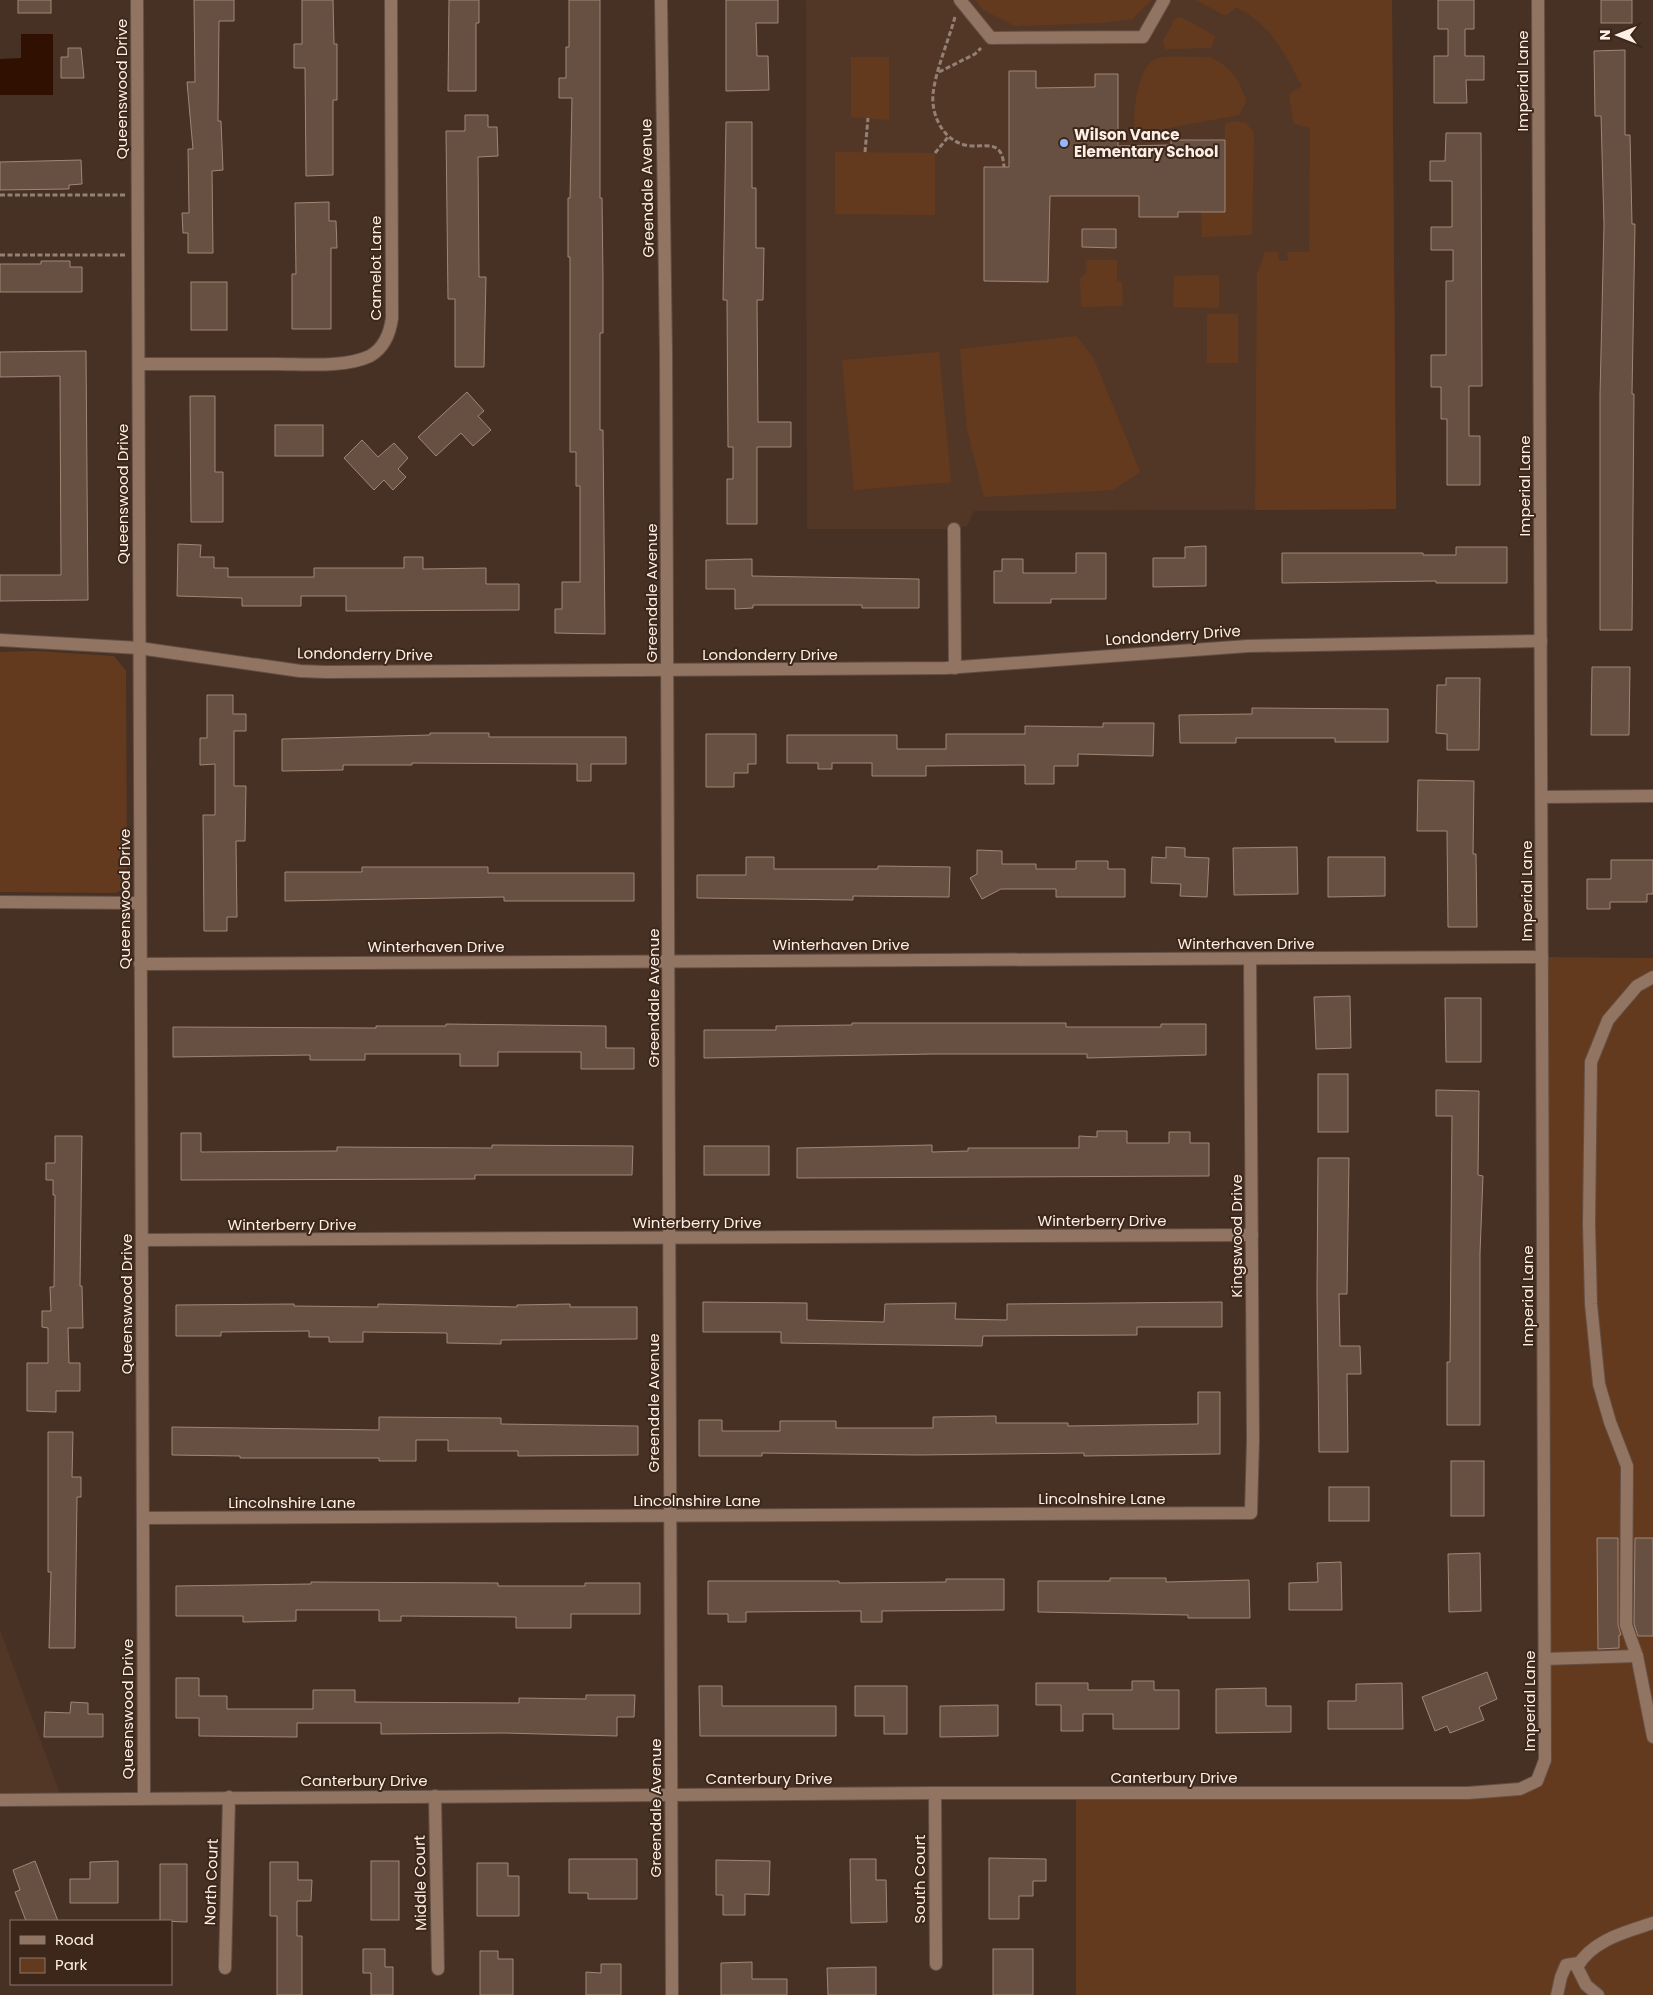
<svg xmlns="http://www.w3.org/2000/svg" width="1653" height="1995" font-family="Poppins,sans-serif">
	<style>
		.built { fill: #533726 }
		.green { fill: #643a1e }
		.water { fill: #301000 }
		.building { fill: #675042; stroke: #a08677 }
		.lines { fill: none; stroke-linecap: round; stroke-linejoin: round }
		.minor-casing { stroke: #644f43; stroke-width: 14 }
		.path { stroke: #938175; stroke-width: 3; stroke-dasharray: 5 2.5; stroke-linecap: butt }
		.minor { stroke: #927462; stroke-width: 12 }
		.poi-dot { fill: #93b7fd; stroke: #3c271a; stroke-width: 2 }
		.labels { text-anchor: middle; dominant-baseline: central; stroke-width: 4; stroke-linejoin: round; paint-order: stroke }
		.street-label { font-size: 15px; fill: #fdefe6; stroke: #3c271a }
		.poi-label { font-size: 15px; font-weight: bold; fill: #fdefe6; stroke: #3c271a; text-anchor: start }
	</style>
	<rect width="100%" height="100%" fill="#473124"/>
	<g class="built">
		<polygon points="806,0 1392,0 1396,509 974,511 967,526 954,529 807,529"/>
		<polygon points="0,1630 62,1799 0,1800"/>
	</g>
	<g class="green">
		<polygon points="976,0 1152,0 1132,19 1101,23 1015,26 982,9"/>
		<path d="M1196,0H1392L1396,509L1255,510L1257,274L1265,252H1278L1279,261H1288L1287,252H1309L1310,128L1294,124L1289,94L1302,86C1285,54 1271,24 1236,7L1226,16Z"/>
		<polygon points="1181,17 1215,36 1211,48 1165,49 1163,41 1175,19"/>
		<polygon points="851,57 889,57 889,120 851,117"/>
		<path d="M1210,57C1230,66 1241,81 1246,102L1239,115L1141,133L1135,130C1132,114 1138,65 1156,59C1164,55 1198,58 1210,57Z"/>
		<polygon points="1236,121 1246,123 1254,133 1252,235 1202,237 1201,212 1225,212 1225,124"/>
		<polygon points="835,152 935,153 935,215 835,214"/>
		<polygon points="1086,260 1117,260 1117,282 1122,282 1123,306 1081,307 1080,279 1087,272"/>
		<polygon points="1219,275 1219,308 1173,307 1174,276"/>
		<rect x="1207" y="314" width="31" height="49"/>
		<polygon points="1076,336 1093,357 1140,472 1113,490 984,497 967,429 960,349"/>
		<polygon points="939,352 951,482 854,490 842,360"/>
		<polygon points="35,651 114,656 126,671 127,887 116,893 0,892 0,652"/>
		<polygon points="1542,957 1653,958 1653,1995 1076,1995 1076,1793 1468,1793 1537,1781 1545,1760"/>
	</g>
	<polygon class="water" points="21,34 53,34 53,95 0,95 0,59 21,58"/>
	<g class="building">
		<rect x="18" y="0" width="33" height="13"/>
		<polygon points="194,0 234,0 234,21 219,21 218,121 221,121 223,170 212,171 213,253 188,253 188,233 183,233 182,213 189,213 188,149 193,149 187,82 195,82"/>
		<polygon points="302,0 333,0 334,44 337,44 337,100 333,100 333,175 306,176 305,68 294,68 294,44 302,44"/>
		<polygon points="449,0 479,0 479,23 476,23 476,91 448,91"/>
		<polygon points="569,0 600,0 600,198 602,198 603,277 603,333 600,333 600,430 603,430 605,634 555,633 555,609 562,609 562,582 580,582 580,486 576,486 576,452 570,452 570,257 568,257 568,198 570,198 572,98 559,98 559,78 566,78 566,47 569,47"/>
		<polygon points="726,0 778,0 778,23 756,23 757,56 768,56 769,90 726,91"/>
		<polygon points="1438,0 1474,0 1474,29 1465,29 1465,56 1484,56 1484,80 1466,80 1467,103 1434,103 1434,56 1448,56 1448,29 1438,29"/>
		<rect x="1601" y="0" width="31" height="23"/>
		<polygon points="68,48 81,48 84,78 61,78 61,57 68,57"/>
		<polygon points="1625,50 1625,135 1630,135 1632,224 1635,224 1632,394 1634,394 1632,630 1600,630 1600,395 1604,225 1601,116 1595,116 1594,51"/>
		<polygon points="1009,71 1036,71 1036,88 1095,87 1095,74 1118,74 1118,146 1171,145 1171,140 1225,140 1225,212 1178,212 1178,217 1139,217 1139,196 1050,196 1048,282 984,281 984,167 1009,167"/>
		<polygon points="465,115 488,115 488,127 497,127 498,156 478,157 479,277 486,277 484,367 455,367 455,299 448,299 446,131 465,131"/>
		<polygon points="726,122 752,122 752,188 756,188 756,248 764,248 763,300 757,300 758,422 791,422 791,447 757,447 757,524 727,524 727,479 733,479 733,447 728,447 727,300 723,300"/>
		<polygon points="1446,133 1481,133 1482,386 1469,386 1469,436 1480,436 1480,485 1447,485 1447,419 1441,419 1441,387 1431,387 1431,355 1446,355 1446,281 1453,281 1453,250 1431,250 1431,227 1452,227 1452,181 1430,181 1430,161 1445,161"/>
		<polygon points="81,160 82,184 69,185 69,189 0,190 0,162"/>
		<polygon points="329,202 329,221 336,221 337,248 331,248 331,329 292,329 292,274 296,274 295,203"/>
		<polygon points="1082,229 1116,229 1116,248 1082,247"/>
		<polygon points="41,261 70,261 70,267 82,267 82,292 0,292 0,264 41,264"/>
		<rect x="191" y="282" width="36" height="48"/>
		<polygon points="86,351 88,600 0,601 0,575 61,575 60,376 0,377 0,352"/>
		<polygon points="467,392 484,411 478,416 491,430 473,446 461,433 436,456 418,437"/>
		<polygon points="190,396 215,396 215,472 223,472 223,522 191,522"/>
		<rect x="275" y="425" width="48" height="31"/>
		<polygon points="362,440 378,457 394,443 408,458 398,469 406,477 393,490 384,480 374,490 344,458"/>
		<polygon points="178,544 201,545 200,557 214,557 214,568 228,568 228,577 314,577 314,568 404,568 404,557 423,557 423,569 486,568 486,584 519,584 519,610 346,611 346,596 301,596 301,606 242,606 242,598 177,596"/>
		<polygon points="1206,546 1206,586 1153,587 1153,558 1185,558 1185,547"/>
		<polygon points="1456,547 1507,547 1507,583 1436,583 1436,581 1282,583 1282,553 1423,553 1423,555 1456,555"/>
		<polygon points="1076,553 1106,553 1106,599 1051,599 1051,603 994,603 994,571 1002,571 1002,559 1023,559 1023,573 1076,573"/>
		<polygon points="752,559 752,576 919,579 919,608 862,608 862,605 753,605 753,608 735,609 735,589 706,589 706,560"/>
		<polygon points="1592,667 1630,667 1629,735 1591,735"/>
		<polygon points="1446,678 1480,678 1479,750 1447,750 1447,734 1436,733 1437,685 1446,685"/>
		<polygon points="207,695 233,695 233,714 246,714 246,731 234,731 234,786 246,786 245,841 236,841 237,917 227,917 227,931 204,931 203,815 215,815 215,764 200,765 200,738 207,738"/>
		<polygon points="1252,708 1388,709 1388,742 1335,742 1335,738 1236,738 1236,743 1180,743 1179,715 1252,714"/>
		<polygon points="1103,723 1154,723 1153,756 1078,754 1078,766 1054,766 1054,784 1025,784 1025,765 926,766 926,776 872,776 872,763 832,763 832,769 818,769 818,763 787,763 787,735 897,735 897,749 946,749 946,734 1025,734 1025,726 1103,727"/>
		<polygon points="430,733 489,733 489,737 626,737 626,764 591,764 591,781 577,781 577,764 412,763 412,765 343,765 343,770 282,771 282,739 430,735"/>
		<polygon points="706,734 756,734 756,764 748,764 748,773 734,773 734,787 706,787"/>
		<polygon points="1418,780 1474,781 1473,854 1476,854 1477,927 1448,927 1447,831 1417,831"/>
		<polygon points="1166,847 1185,848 1185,857 1209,858 1207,897 1180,896 1181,884 1151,883 1152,857 1166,858"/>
		<polygon points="1297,847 1298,894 1234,895 1233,848"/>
		<polygon points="977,850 1002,851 1002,864 1036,864 1036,869 1076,869 1076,861 1108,861 1108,869 1125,869 1125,897 1056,897 1056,889 1001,889 982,899 970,878 977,874"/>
		<polygon points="746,857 774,857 774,869 878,869 878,866 950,867 949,897 853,896 853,900 697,898 697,875 746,875"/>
		<polygon points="1328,857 1385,857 1385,896 1328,897"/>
		<polygon points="1611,860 1653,860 1653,894 1647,894 1647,902 1610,902 1610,909 1587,909 1587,879 1611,879"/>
		<polygon points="362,867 488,867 488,873 634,873 634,901 504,901 504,897 285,901 285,872 362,872"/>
		<polygon points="1350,996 1351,1048 1316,1049 1314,997"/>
		<polygon points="1445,998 1481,998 1481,1062 1446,1062"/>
		<polygon points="852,1023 1066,1023 1066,1027 1161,1027 1161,1024 1206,1024 1206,1055 1087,1058 1087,1054 933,1054 704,1058 704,1030 776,1030 776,1026 852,1025"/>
		<polygon points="446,1024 606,1026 606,1048 634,1048 634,1069 581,1069 581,1052 498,1052 498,1066 460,1066 460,1054 365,1054 365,1060 310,1060 310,1055 173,1057 173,1027 376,1028 376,1026 446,1026"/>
		<rect x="1318" y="1074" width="30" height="58"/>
		<polygon points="1436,1090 1479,1091 1478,1175 1483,1176 1480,1253 1480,1425 1447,1425 1447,1362 1450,1362 1452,1116 1436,1116"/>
		<polygon points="1097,1131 1127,1131 1127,1143 1169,1143 1169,1132 1190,1132 1190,1143 1209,1143 1209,1176 797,1178 797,1148 932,1145 932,1152 968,1151 968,1148 1079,1148 1079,1136 1097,1137"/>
		<polygon points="181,1133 201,1133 201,1152 337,1151 337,1147 492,1148 492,1145 633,1146 632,1175 475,1175 475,1179 181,1180"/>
		<polygon points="55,1136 82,1136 80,1286 82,1286 83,1328 68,1328 69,1363 80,1363 80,1391 56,1391 56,1412 27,1411 27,1363 48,1363 48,1328 42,1327 42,1311 51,1311 50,1287 54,1287 55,1195 53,1195 53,1180 46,1180 46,1163 55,1163"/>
		<rect x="704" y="1146" width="65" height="29"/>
		<polygon points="1318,1158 1349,1158 1347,1294 1339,1294 1340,1346 1360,1346 1361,1374 1347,1374 1348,1452 1319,1452 1317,1294"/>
		<polygon points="703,1302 807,1303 807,1320 884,1322 885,1304 956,1303 955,1319 1007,1320 1007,1304 1222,1302 1222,1327 1137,1327 1137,1335 983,1336 982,1346 781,1343 781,1332 703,1332"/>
		<polygon points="294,1304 294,1306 378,1307 378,1304 517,1307 517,1305 570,1304 570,1307 637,1307 637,1339 501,1340 501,1344 447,1343 447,1333 363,1332 363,1342 329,1342 329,1337 309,1337 309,1331 221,1332 221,1336 176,1336 176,1305"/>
		<polygon points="1198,1392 1220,1392 1220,1454 1084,1456 1084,1453 918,1455 762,1453 762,1456 699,1456 699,1420 722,1420 722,1431 780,1431 780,1421 836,1421 836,1428 933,1428 933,1417 996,1416 996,1423 1068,1423 1068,1426 1198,1424"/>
		<polygon points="379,1417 501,1418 501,1424 638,1426 638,1455 518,1456 518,1451 448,1451 448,1440 416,1440 416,1461 379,1461 379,1458 240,1458 240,1456 172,1455 172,1427 379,1430"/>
		<polygon points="48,1432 73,1432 72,1477 81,1477 81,1497 77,1497 75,1648 49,1648 51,1572 48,1572"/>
		<rect x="1451" y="1461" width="33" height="55"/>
		<rect x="1329" y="1487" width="40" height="34"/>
		<polygon points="1597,1538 1618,1538 1618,1625 1621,1635 1619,1635 1619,1648 1598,1649"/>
		<polygon points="1635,1538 1653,1538 1653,1636 1638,1636 1634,1624"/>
		<polygon points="1480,1553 1481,1611 1449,1612 1448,1554"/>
		<polygon points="1341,1562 1342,1610 1289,1610 1289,1583 1318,1582 1317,1563"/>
		<polygon points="1110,1578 1166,1578 1166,1582 1249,1580 1250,1618 1188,1618 1188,1615 1038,1612 1038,1581 1110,1581"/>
		<polygon points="946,1579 1004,1579 1004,1610 882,1611 882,1622 861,1622 861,1611 746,1612 746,1622 728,1622 728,1614 708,1614 708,1581 839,1581 839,1583 946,1582"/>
		<polygon points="311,1582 498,1583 498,1586 585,1586 585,1583 640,1583 640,1614 571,1614 571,1628 516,1628 516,1617 401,1616 401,1621 379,1621 379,1610 296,1610 296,1621 243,1622 243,1616 176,1616 176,1586 311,1584"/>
		<polygon points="1487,1672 1497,1699 1479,1707 1484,1720 1450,1733 1447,1726 1435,1731 1422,1697"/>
		<polygon points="176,1678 199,1678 199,1696 227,1696 227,1709 313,1709 313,1690 355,1690 355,1702 519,1703 519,1698 586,1699 586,1695 635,1695 634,1717 617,1717 617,1736 504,1733 381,1734 381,1723 297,1723 297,1737 199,1736 199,1718 176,1718"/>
		<polygon points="1132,1681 1154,1681 1154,1690 1179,1690 1179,1729 1113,1729 1113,1714 1083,1714 1083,1731 1061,1731 1061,1705 1036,1705 1036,1683 1088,1683 1088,1690 1132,1690"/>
		<polygon points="1402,1683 1403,1729 1328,1729 1328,1701 1356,1701 1356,1684"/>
		<polygon points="699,1686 722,1686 722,1706 836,1706 836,1736 700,1736"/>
		<polygon points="855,1686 907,1686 907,1734 884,1734 884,1716 855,1716"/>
		<polygon points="1266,1688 1266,1706 1291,1706 1291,1732 1216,1733 1216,1689"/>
		<polygon points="71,1702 88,1703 88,1714 103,1714 103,1737 44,1737 45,1712 70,1713"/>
		<polygon points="998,1705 998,1736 940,1737 940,1706"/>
		<polygon points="989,1858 1046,1859 1046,1881 1033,1881 1033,1896 1019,1896 1019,1919 989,1919"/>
		<polygon points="569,1859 637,1859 637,1899 588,1899 588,1893 569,1893"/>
		<polygon points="850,1859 876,1859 876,1880 886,1880 887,1922 851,1923"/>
		<polygon points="716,1860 770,1861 769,1895 745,1894 745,1915 723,1915 723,1895 716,1895"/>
		<polygon points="35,1861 48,1895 58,1921 26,1921 15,1892 20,1890 13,1870"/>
		<polygon points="118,1861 118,1903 70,1903 70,1879 90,1879 90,1862"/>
		<rect x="371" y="1861" width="28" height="59"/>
		<polygon points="270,1862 298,1862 298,1880 312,1880 311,1901 297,1901 297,1936 302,1936 302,1995 277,1995 277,1916 270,1916"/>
		<polygon points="477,1863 508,1863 508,1876 519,1876 519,1916 477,1916"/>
		<polygon points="160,1864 187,1864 187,1922 160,1921"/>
		<polygon points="363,1949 385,1949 385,1967 393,1967 393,1995 371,1995 371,1973 363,1973"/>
		<rect x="993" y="1949" width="40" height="46"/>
		<polygon points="480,1951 498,1951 498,1959 513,1959 513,1995 480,1995"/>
		<polygon points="752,1962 752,1979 787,1979 787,1995 721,1995 721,1963"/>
		<polygon points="601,1964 621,1964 621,1995 586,1995 586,1972 601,1973"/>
		<polygon points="876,1967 876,1995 828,1995 827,1968"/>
	</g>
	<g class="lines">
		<defs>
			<g id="minor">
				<polyline points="137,0 144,1798"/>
				<polyline points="661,0 666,354 672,1995"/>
				<polyline points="960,0 991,38 1143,37 1164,0"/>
				<path d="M139,364C184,364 230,364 276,364C303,364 345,368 370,356C384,348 390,333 392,318L391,0"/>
				<polyline points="954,529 955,668"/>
				<polyline points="0,640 139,648 300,671 326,672 946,668 1248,646 1541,641"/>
				<polyline points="1542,797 1653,796"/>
				<polyline points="0,902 140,903"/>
				<polyline points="140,964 1542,957"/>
				<polyline points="1653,977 1637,986 1608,1020 1591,1062 1589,1224 1591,1304 1599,1384 1610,1422 1627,1466 1626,1625 1637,1656 1653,1737"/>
				<polyline points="142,1240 1252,1235"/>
				<polyline points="143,1518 1251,1513 1253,1440 1250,959"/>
				<polyline points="1545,1659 1637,1656"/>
				<polyline points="935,1793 936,1964"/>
				<polyline points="435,1796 438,1969"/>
				<polyline points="0,1800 935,1793 1468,1793 1520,1789 1537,1781 1545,1760 1538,0"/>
				<polyline points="225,1968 229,1797"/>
				<polyline points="1557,1995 1561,1977 1566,1965 1579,1963"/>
				<path d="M1598,1995L1586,1985L1577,1967C1592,1940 1626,1932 1653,1923"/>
			</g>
		</defs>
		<use href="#minor" class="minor-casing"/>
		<g class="path">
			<path d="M955,17C948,42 936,69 933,94C931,115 943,140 965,145C985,149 1002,137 1004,167"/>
			<polyline points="939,72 975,54 981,48"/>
			<polyline points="865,152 868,118"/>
			<polyline points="935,153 949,136"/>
			<polyline points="0,195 125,195"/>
			<polyline points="0,255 125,255"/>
		</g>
		<use href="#minor" class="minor"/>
	</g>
	<circle class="poi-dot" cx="1064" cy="143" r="5"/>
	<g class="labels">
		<g class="street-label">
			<text transform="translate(1522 81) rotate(-90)">Imperial Lane</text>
			<text transform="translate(121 89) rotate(-90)">Queenswood Drive</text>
			<text transform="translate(647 188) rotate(-91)">Greendale Avenue</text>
			<text transform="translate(375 268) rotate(-90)">Camelot Lane</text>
			<text transform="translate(1524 486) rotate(-90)">Imperial Lane</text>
			<text transform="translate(122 494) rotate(-90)">Queenswood Drive</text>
			<text transform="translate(651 593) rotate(-90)">Greendale Avenue</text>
			<text transform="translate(1173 635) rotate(-4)">Londonderry Drive</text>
			<text transform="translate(365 654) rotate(1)">Londonderry Drive</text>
			<text x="770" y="654">Londonderry Drive</text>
			<text transform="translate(1526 891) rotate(-90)">Imperial Lane</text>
			<text transform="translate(124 899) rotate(-90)">Queenswood Drive</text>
			<text x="1246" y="943">Winterhaven Drive</text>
			<text x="841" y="944">Winterhaven Drive</text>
			<text x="436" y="946">Winterhaven Drive</text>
			<text transform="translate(653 998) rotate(-90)">Greendale Avenue</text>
			<text x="1102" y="1220">Winterberry Drive</text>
			<text x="697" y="1222">Winterberry Drive</text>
			<text x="292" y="1224">Winterberry Drive</text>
			<text transform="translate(1236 1236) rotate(-90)">Kingswood Drive</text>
			<text transform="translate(1527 1296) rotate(-90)">Imperial Lane</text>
			<text transform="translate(126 1304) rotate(-90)">Queenswood Drive</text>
			<text transform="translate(653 1403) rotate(-90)">Greendale Avenue</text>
			<text x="1102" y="1498">Lincolnshire Lane</text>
			<text x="697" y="1500">Lincolnshire Lane</text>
			<text x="292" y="1502">Lincolnshire Lane</text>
			<text transform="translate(1529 1701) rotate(-90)">Imperial Lane</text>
			<text transform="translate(127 1709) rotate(-90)">Queenswood Drive</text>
			<text x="1174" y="1777">Canterbury Drive</text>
			<text x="769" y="1778">Canterbury Drive</text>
			<text x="364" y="1780">Canterbury Drive</text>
			<text transform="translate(655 1808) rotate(-90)">Greendale Avenue</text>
			<text transform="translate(919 1879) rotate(-90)">South Court</text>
			<text transform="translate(211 1882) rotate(-88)">North Court</text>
			<text transform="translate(420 1883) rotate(-91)">Middle Court</text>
		</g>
		<g class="poi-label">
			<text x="1074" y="134">Wilson Vance<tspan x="1074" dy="17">Elementary School</tspan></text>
		</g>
	</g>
	<rect x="10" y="1920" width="162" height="65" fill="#3c271a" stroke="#89776c"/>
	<rect x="20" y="1936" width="25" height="8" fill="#927462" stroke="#89776c"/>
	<text x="55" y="1945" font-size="15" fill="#fdefe6">Road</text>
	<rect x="20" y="1958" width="25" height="15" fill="#643a1e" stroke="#89776c"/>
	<text x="55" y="1970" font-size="15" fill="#fdefe6">Park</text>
	<g transform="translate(1618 35) rotate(270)" stroke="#3c271a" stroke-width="4" paint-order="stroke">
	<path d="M0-4L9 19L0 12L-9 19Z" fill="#fdefe6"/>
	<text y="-8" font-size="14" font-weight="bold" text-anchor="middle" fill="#fdefe6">N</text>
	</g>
</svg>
